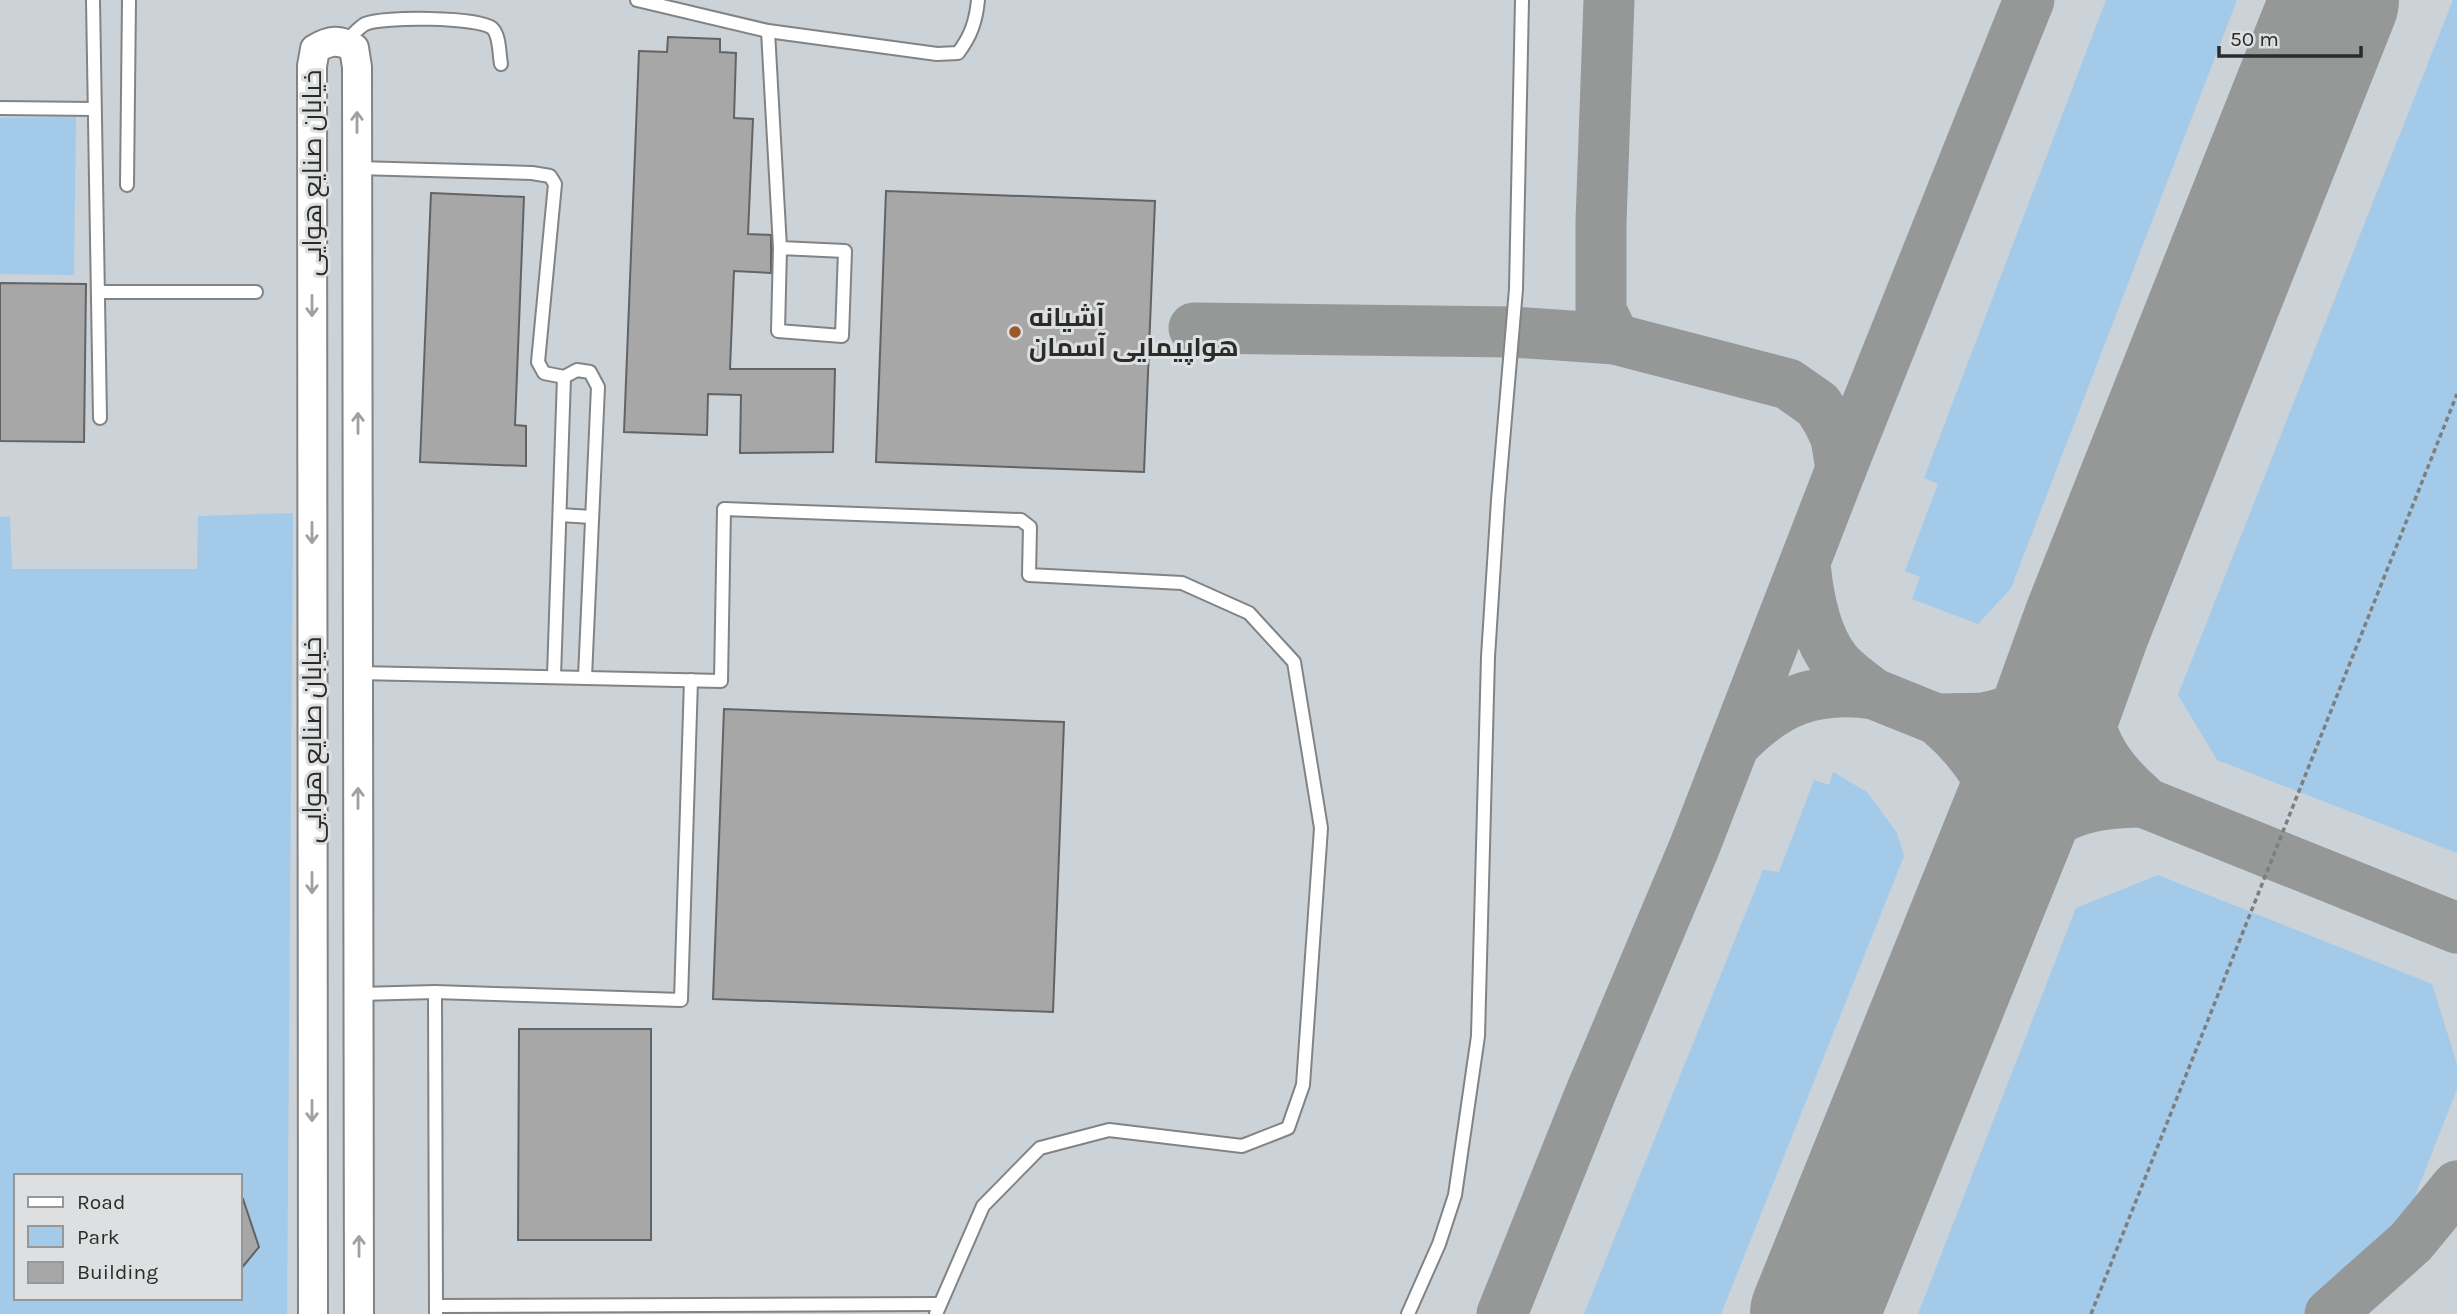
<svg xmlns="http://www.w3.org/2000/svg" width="2457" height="1314" font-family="Karla,Cairo,sans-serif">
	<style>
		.built { fill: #cbd2d8; fill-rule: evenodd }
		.green { fill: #a3cae9; fill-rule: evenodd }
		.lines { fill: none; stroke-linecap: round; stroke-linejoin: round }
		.taxiway { stroke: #969898; stroke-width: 51 }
		.runway { stroke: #969898; stroke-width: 128 }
		.building { fill: #a8a7a8; stroke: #646364; stroke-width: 2 }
		.service-casing { stroke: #828384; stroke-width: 16 }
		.tertiary-casing { stroke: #828384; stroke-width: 32 }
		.path { stroke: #7d7e7e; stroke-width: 3.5; stroke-dasharray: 5 3.5; stroke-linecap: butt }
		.service { stroke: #fff; stroke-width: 12 }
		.tertiary { stroke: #fff; stroke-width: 28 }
		.oneway { stroke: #9fa0a0 }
		.poi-dot { fill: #9c5928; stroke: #dedfe0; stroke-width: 2.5 }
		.labels { text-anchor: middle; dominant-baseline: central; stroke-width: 6; stroke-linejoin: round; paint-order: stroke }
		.street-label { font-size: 26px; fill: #2a2b2b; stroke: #dedfe0 }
		.poi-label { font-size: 26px; font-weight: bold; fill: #2a2b2b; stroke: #dedfe0; text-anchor: start }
	</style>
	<rect width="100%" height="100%" fill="#dedfe0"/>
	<path class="built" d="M0,0H2457V1314H0ZM16,1176H240V1298H16Z"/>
	<g class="green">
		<polygon points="2106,0 2237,0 2011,588 1978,624 1912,599 1920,577 1905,571 1938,484 1924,478"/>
		<polygon points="2453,0 2457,0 2457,853 2217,760 2178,695"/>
		<polygon points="76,117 74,275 0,274 0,118"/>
		<path d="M293,513L287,1314H0V517L10,516L12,569H197L198,516ZM16,1176H240V1298H16Z"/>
		<polygon points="1833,772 1867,792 1897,833 1904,856 1721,1314 1584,1314 1763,870 1779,872 1814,780 1829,785"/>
		<polygon points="2158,875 2432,984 2457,1064 2457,1089 2369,1314 1918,1314 2076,908"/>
	</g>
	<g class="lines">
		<g class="taxiway">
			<polyline points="1609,0 1601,222 1601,311 1615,339 1788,384 1818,405 1828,421 1836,438 1841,469"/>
			<polyline points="1194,328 1512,332 1615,339"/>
			<path d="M1805,564C1808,596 1815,636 1836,662C1847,675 1861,684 1874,694"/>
			<path d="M2087,624C2084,701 2077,742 2141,798"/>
			<path d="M1943,719C1957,718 1970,719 1983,718C2019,712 2044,694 2070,670"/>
			<path d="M1942,724C1960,739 1982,765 1992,788C2000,808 1999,831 2000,852"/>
			<path d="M1734,745C1775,702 1814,685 1874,694L2457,928"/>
			<path d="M1989,878C2039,826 2064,803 2139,802"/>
			<polyline points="1502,1314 1591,1092 1694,848 1841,469 2029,0"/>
			<polyline points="2330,1314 2411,1242 2457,1186"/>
		</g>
		<polyline class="runway" points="1814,1314 2038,760 2087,624 2335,0"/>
	</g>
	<g class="building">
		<polygon points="668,37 720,39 720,52 736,53 734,118 753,119 748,234 771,235 771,273 734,271 730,369 835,369 833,452 740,453 741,395 708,394 707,435 624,432 639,51 667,52"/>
		<polygon points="886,191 1155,201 1144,472 876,462"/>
		<polygon points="431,193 524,197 515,425 526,426 526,466 420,462"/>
		<polygon points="0,283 86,284 84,442 0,441"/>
		<polygon points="724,709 1064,722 1053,1012 713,999"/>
		<polygon points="519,1029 651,1029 651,1240 518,1240"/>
		<polygon points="240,1199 243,1199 259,1247 240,1270"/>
	</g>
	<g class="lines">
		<defs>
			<g id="service">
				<polyline points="93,0 100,418"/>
				<path d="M637,0L768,31L937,54L958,53C971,36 976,21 978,0"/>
				<polyline points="768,31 780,248 778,331 842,336 845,251 780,248"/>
				<path d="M345,42C351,37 358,28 365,24C382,16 479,17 492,28C500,35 499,54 501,64"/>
				<polyline points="0,108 94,109"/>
				<polyline points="357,168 532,173 550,176 555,184 538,362 544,373 564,377 577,370 590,372 598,387 585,677"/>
				<polyline points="127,185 129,0"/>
				<polyline points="98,292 256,292"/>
				<polyline points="560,515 592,517"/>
				<polyline points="358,673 721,681 724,509 1021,520 1030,527 1029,575 1182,583 1249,613 1294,662 1321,828 1303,1085 1288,1128 1242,1146 1109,1130 1040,1148 983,1206 936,1314"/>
				<polyline points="554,676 564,377"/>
				<polyline points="435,992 436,1314"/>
				<polyline points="359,994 435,992 681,1000 691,680"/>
				<polyline points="436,1306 940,1304"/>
				<polyline points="1408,1314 1439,1244 1455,1195 1478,1036 1488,657 1498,500 1516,289 1522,0"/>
			</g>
			<path id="tertiary" d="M313,1314L312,66L315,49C330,40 339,39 354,48L357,67L359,1314"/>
		</defs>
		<use href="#service" class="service-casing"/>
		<use href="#tertiary" class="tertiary-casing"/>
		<polyline class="path" points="2091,1314 2457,394"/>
		<use href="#service" class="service"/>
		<use href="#tertiary" class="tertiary"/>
	</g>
	<defs><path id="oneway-shaft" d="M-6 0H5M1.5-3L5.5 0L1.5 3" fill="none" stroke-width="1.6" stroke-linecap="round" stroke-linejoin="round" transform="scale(1.75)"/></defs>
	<g class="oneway">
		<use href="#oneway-shaft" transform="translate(357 122) rotate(-90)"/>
		<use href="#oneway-shaft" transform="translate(312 306) rotate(90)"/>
		<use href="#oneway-shaft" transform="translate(358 423) rotate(-90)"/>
		<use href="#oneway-shaft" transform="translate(312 533) rotate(90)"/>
		<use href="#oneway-shaft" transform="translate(358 798) rotate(-90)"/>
		<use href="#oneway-shaft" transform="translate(312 883) rotate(90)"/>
		<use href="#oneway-shaft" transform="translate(312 1111) rotate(90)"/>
		<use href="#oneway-shaft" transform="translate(359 1246) rotate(-90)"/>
	</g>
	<circle class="poi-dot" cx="1015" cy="332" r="7"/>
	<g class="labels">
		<g class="street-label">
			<text transform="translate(312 173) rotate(-90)">خیابان صنایع هوایی</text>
			<text transform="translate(312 740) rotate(-90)">خیابان صنایع هوایی</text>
		</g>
		<g class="poi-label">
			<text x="1029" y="317">آشیانه<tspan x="1029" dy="30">هواپیمایی آسمان</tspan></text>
		</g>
	</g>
	<rect x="14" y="1174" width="228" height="126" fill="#dedfe0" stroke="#969798" stroke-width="2"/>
	<rect x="28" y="1197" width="35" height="10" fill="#ffffff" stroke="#969798" stroke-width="2"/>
	<text x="77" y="1209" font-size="21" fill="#2a2b2b">Road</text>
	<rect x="28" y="1226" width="35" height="21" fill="#a3cae9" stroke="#969798" stroke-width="2"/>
	<text x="77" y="1244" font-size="21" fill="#2a2b2b">Park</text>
	<rect x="28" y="1262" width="35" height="21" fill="#a8a7a8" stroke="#969798" stroke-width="2"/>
	<text x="77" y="1279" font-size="21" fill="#2a2b2b">Building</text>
	<path d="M2219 46v10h142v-10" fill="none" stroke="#2a2b2b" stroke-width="3.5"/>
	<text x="2230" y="46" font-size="21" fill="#2a2b2b" stroke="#dedfe0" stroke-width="5" paint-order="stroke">50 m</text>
</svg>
